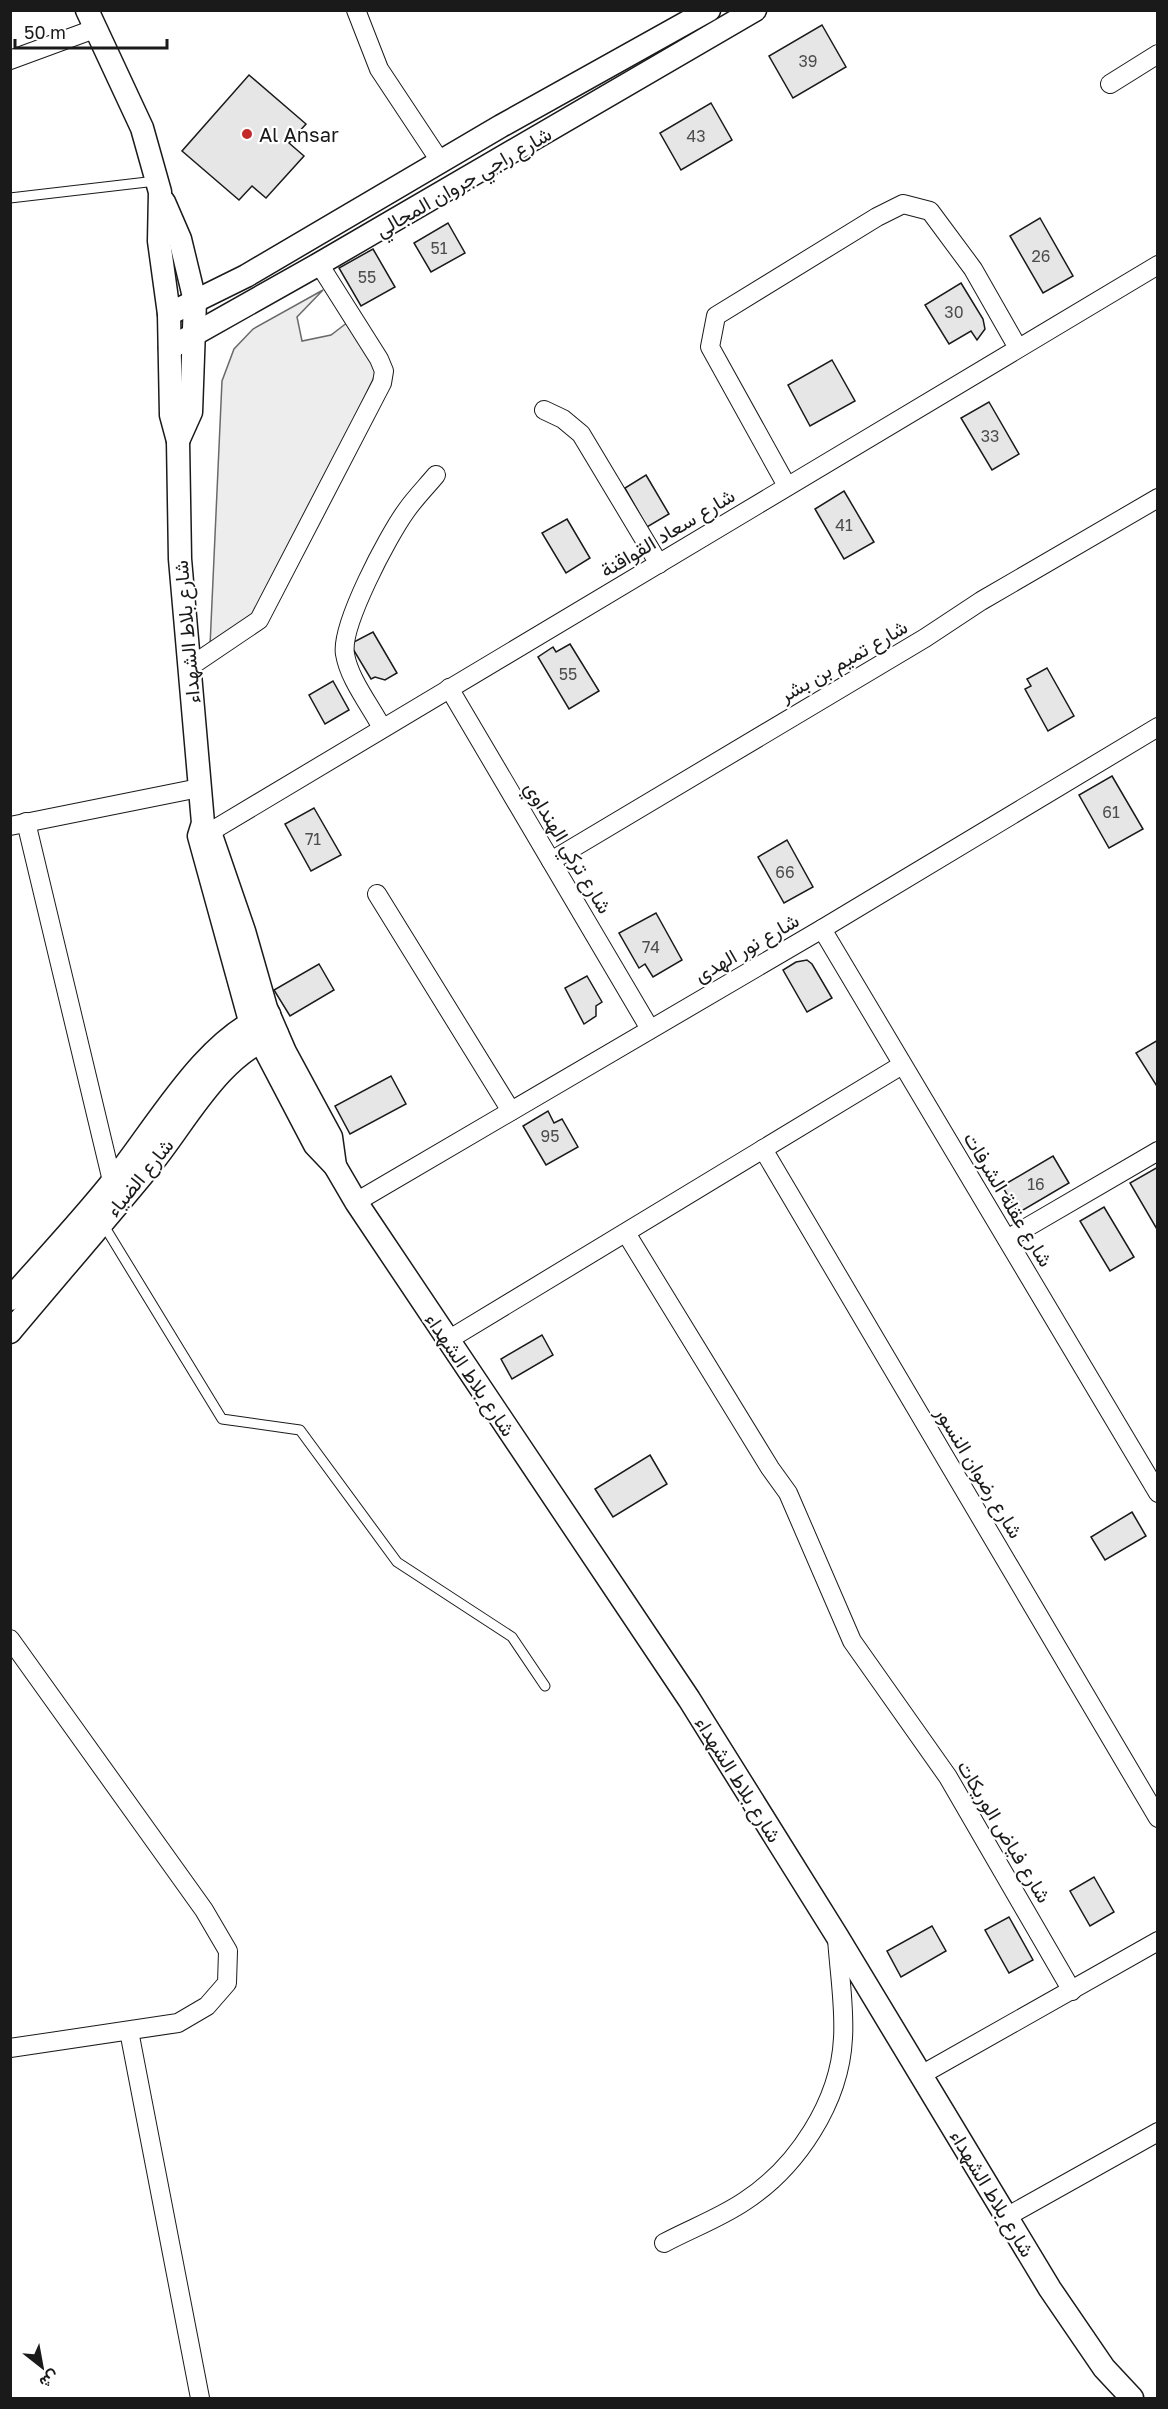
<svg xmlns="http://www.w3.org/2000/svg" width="1168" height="2409" font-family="'Golos Text',Vazirmatn,sans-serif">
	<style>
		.built { fill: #ededed; stroke: #6a6a6a; stroke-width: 1.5 }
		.building { fill: #e6e6e6; stroke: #1a1a1a; stroke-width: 1.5 }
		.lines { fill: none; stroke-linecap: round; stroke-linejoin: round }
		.service-casing { stroke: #1a1a1a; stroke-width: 11 }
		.minor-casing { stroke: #1a1a1a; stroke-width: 20 }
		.tertiary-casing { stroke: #1a1a1a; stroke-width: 25 }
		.service { stroke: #fff; stroke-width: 9 }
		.minor { stroke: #fff; stroke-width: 18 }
		.tertiary { stroke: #fff; stroke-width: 22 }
		.poi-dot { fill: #c62828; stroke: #fff; stroke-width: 2 }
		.labels { text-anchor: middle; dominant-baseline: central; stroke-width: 4.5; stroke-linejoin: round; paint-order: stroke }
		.number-label { font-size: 16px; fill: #4d4d4d }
		.poi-label { font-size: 20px; fill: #1a1a1a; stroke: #fff; text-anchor: start }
		.street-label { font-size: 20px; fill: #1a1a1a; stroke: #fff }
	</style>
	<rect width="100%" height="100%" fill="#fff"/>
	<polygon class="built" points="323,290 297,317 302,341 331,335 348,322 378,369 256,621 210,646 222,381 234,349 253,329"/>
	<g class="building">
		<polygon points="822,25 846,67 793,98 769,56"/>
		<polygon points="249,75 306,124 289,143 304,156 266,198 252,186 239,200 182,151"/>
		<polygon points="711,103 732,140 681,170 660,133"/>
		<polygon points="1040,218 1073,276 1043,293 1010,236"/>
		<polygon points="448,223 465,253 431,272 414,243"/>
		<polygon points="373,249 395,287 361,306 339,268"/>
		<polygon points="961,283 983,319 985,329 977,340 971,331 949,344 925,305"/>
		<polygon points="832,360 855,401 810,426 788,385"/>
		<polygon points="989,402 1019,454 992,470 961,418"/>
		<polygon points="646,475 669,514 647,527 625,488"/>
		<polygon points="844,491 874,542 844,559 815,509"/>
		<polygon points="567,519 590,558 566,573 542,533"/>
		<polygon points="373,632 397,673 385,680 375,677 371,679 350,644"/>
		<polygon points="570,644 599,691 569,709 538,657 553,647 556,652"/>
		<polygon points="1047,668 1074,716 1048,731 1025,689 1031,686 1027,679"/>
		<polygon points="333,681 349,710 325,724 309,695"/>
		<polygon points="1112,776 1143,829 1109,848 1079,795"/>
		<polygon points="314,808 341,855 311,871 285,824"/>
		<polygon points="787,840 813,887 784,903 758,857"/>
		<polygon points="656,913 682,960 653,977 645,964 639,968 619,933"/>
		<polygon points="807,960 812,964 832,998 807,1012 783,970 796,962"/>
		<polygon points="319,964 334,990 290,1016 274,990"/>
		<polygon points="587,976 602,1002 596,1006 596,1016 584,1024 565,988"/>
		<polygon points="1158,1040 1158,1088 1136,1053"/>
		<polygon points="391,1076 406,1104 350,1134 335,1106"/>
		<polygon points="548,1111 554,1123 562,1119 578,1147 546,1165 523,1126"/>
		<polygon points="1053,1156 1069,1183 1018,1213 1002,1186"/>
		<polygon points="1158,1167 1158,1231 1130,1183"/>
		<polygon points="1104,1207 1134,1257 1110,1271 1080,1221"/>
		<polygon points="542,1335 553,1355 512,1379 501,1359"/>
		<polygon points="650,1455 667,1484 613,1517 595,1489"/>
		<polygon points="1132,1512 1146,1536 1105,1560 1091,1537"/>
		<polygon points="1094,1877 1114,1912 1090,1926 1070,1891"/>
		<polygon points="1009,1917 1033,1960 1009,1973 985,1930"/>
		<polygon points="932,1926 946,1951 901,1977 887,1951"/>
	</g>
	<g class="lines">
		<defs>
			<g id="service">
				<polyline points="10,198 156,181"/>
				<polyline points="103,1224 222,1419 300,1430 397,1562 512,1637 545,1686"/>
			</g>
			<g id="minor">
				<polyline points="356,10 379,69 440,161"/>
				<polyline points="10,60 97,28"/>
				<polyline points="1110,84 1158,54"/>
				<polyline points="544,410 563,419 581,434 659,564"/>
				<polyline points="787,486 710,347 716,316 877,217 903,204 930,211 973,269 1018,348"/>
				<polyline points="188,668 259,620 382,383 384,371 379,359 319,264"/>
				<polyline points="449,688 650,1029"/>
				<path d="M382,728C370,705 349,679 345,654C340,626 388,536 406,511C415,498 426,487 436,475"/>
				<polyline points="26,822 112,1181"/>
				<polyline points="10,826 199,788"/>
				<polyline points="199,836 210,832 1158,265"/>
				<polyline points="551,861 925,638 981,601 1158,498"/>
				<polyline points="377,894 511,1111"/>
				<polyline points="822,929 1158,1493"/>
				<polyline points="763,1149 1158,1818"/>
				<polyline points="356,1202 822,929 1158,727"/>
				<polyline points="626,1233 770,1468 788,1493 852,1641 948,1777 1072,1991"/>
				<polyline points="1007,1239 1158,1151"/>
				<polyline points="448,1340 902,1065"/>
				<polyline points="10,1639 204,1910 228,1951 227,1983 207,2006 178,2023 10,2048"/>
				<polyline points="129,2031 200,2398"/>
				<polyline points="921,2075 1158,1941"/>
				<polyline points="1008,2216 1158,2132"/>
				<path d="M664,2243C690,2229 720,2218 745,2201C797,2167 840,2102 843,2038C845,2006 839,1971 837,1938"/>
			</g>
			<g id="tertiary">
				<polyline points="87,10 142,128 160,192 159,241 169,314 171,415 178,441 180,559 203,823 199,836 250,1021 315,1145 335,1166 356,1202 689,1699 837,1936 1050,2289 1104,2368 1132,2398"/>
				<polyline points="164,202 180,239 195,301 191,412 178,441"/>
				<polyline points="169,314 246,276 501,126 709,10"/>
				<polyline points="170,348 319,264 755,10"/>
				<polyline points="212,838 244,931 266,1008 285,1052 331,1137 335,1166"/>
				<path d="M10,1299C44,1260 80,1222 112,1182C156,1128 203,1040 269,1014"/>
				<path d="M10,1332C56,1277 103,1223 149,1167C187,1121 218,1055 277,1034"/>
			</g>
		</defs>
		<use href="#service" class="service-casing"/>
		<use href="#minor" class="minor-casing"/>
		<use href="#tertiary" class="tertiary-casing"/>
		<use href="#service" class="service"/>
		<use href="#minor" class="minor"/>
		<use href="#tertiary" class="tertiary"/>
	</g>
	<circle class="poi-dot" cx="247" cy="134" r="6"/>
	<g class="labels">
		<g class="number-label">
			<text x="808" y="61">39</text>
			<text x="696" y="136">43</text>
			<text x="439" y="248">51</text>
			<text x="1041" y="256">26</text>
			<text x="367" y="277">55</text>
			<text x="954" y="312">30</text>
			<text x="990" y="436">33</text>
			<text x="844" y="525">41</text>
			<text x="568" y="674">55</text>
			<text x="1111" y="812">61</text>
			<text x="313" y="839">71</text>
			<text x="785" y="872">66</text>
			<text x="651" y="947">74</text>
			<text x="550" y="1136">95</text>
			<text x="1036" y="1184">16</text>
		</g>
		<g class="poi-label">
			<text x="259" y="134">Al Ansar</text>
		</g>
		<g class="street-label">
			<text transform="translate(463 181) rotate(-30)">شارع راجي جروان المجالي</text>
			<text transform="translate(667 532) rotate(-31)">شارع سعاد القواقنة</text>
			<text transform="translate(186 632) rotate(-95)">شارع بلاط الشهداء</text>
			<text transform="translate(843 660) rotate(-30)">شارع تميم بن بشر</text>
			<text transform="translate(569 847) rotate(59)">شارع تركي الهنداوي</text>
			<text transform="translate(746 947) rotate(-30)">شارع نور الهدى</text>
			<text transform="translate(139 1177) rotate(-51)">شارع الضياء</text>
			<text transform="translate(1009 1199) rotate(59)">شارع عقلة الشرفات</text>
			<text transform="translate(471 1374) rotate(56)">شارع بلاط الشهداء</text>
			<text transform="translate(980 1472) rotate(59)">شارع رضوان النسور</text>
			<text transform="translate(739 1779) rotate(58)">شارع بلاط الشهداء</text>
			<text transform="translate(1005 1831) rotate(59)">شارع فياض الوريكات</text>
			<text transform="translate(993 2193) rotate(59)">شارع بلاط الشهداء</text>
		</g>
	</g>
	<rect width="1168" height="2409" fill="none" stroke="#1a1a1a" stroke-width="24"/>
	<g transform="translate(42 2367) rotate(149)" stroke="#ffffff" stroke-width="4.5" paint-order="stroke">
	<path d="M0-4.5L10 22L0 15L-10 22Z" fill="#1a1a1a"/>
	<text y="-9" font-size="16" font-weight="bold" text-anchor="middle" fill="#1a1a1a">ش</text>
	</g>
	<path d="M15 39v9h152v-9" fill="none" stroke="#1a1a1a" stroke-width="3"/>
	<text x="24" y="39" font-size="18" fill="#1a1a1a" stroke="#ffffff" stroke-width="4.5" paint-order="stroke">50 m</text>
</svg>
